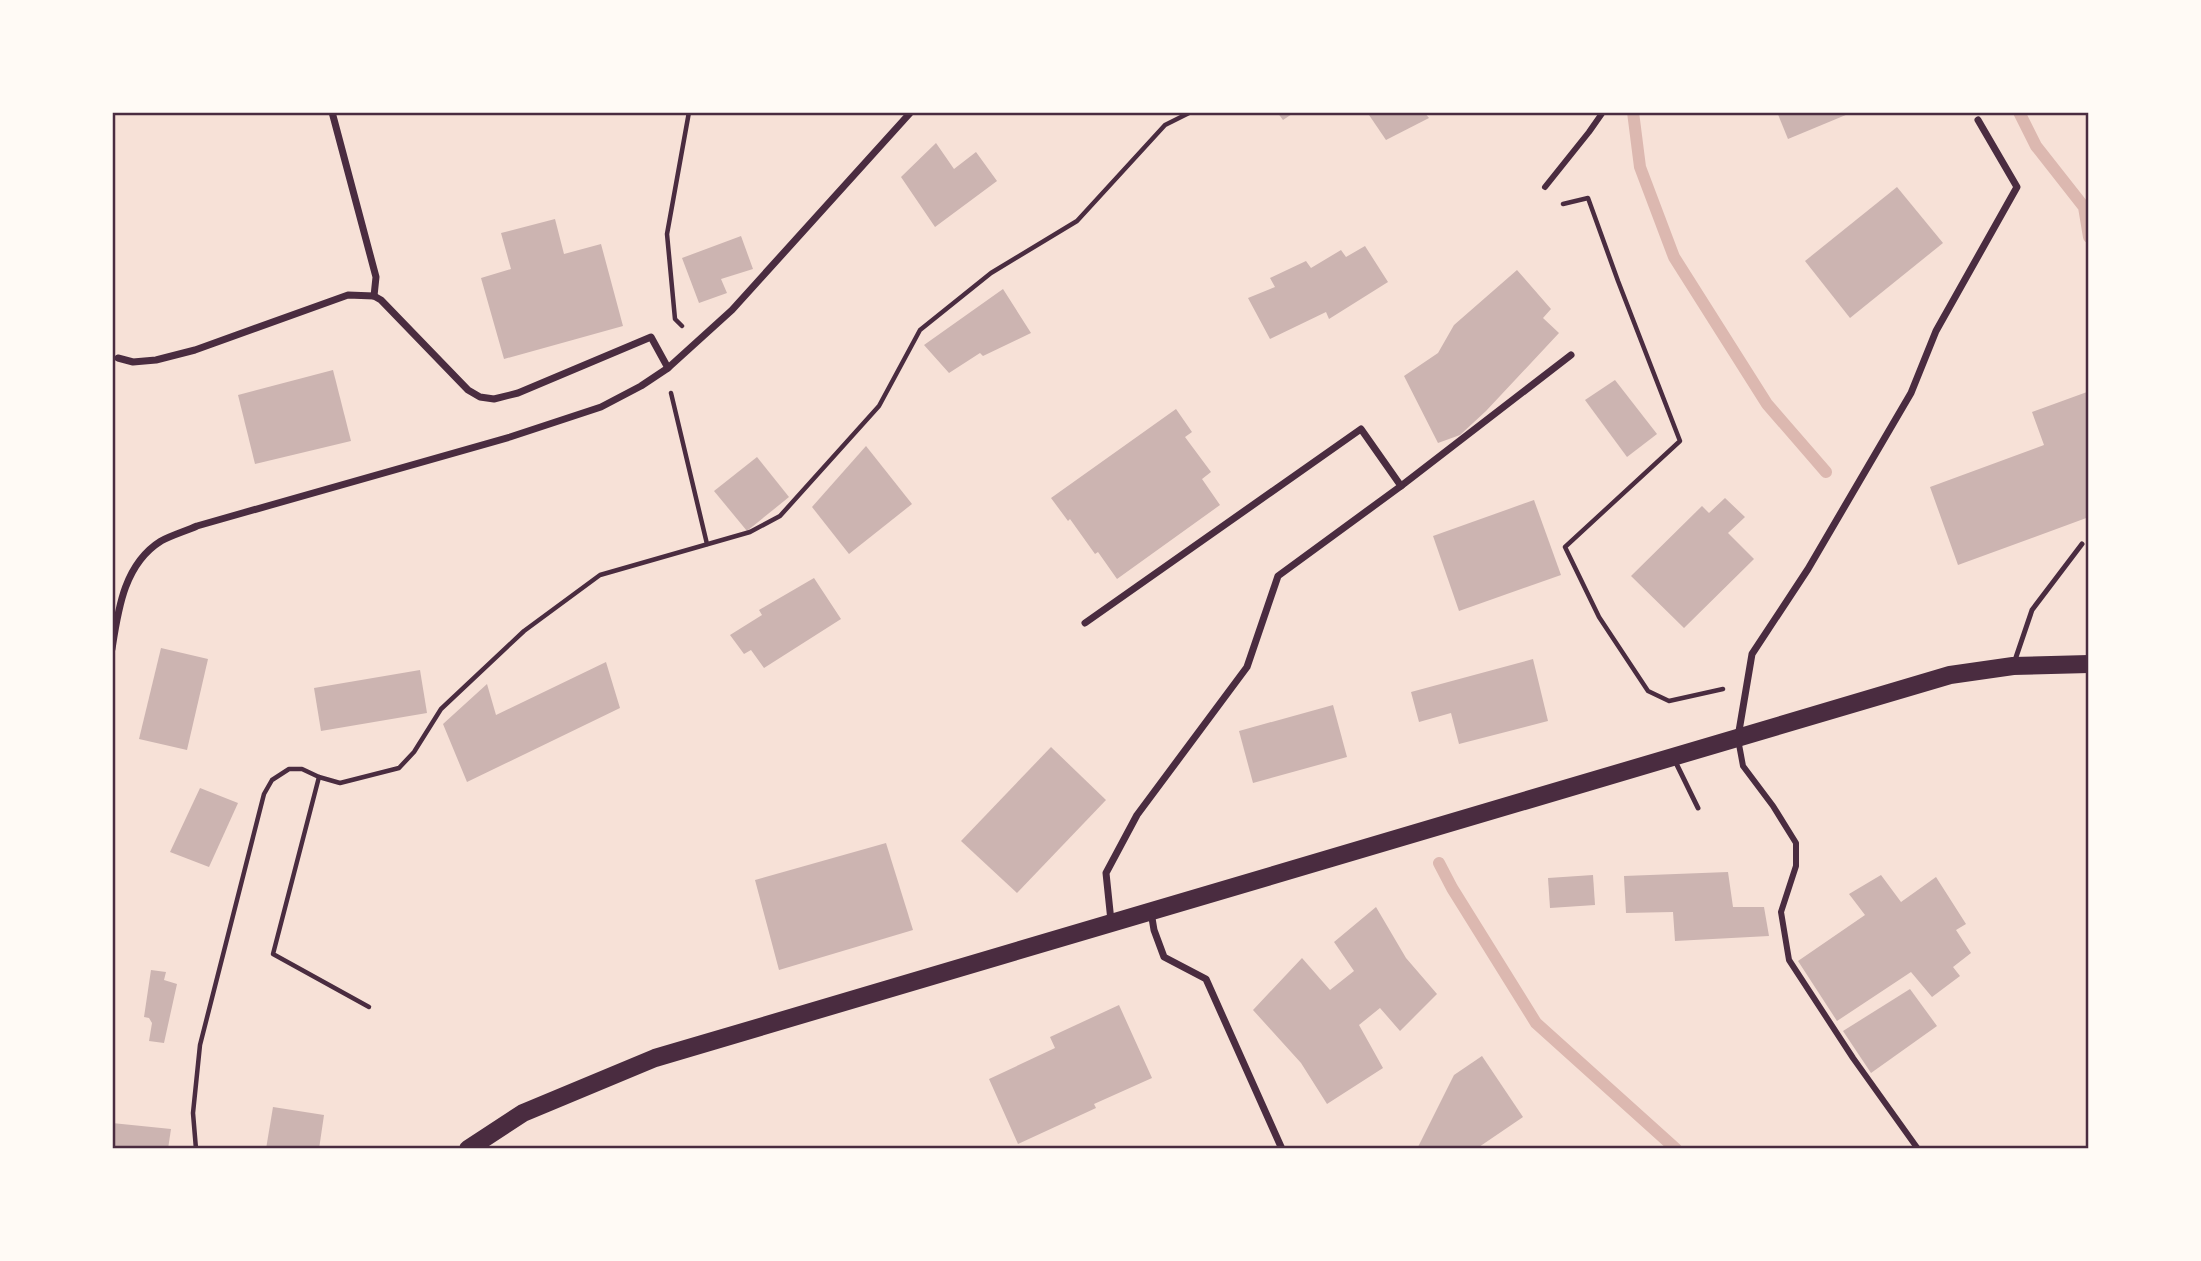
<svg xmlns="http://www.w3.org/2000/svg" width="2201" height="1261" font-family="Montserrat,sans-serif">
	<style>
		.lines { fill: none; stroke-linecap: round; stroke-linejoin: round }
		.stream { stroke: #dcb8b0; stroke-width: 12 }
		.building { fill: #ccb4b1 }
		.path { stroke: #4a2c40; stroke-width: 4.5 }
		.service { stroke: #4a2c40; stroke-width: 5 }
		.pedestrian { stroke: #4a2c40; stroke-width: 6 }
		.minor { stroke: #4a2c40; stroke-width: 7 }
		.primary { stroke: #4a2c40; stroke-width: 18 }
		.neatline { fill: none; stroke: #4a2c40; stroke-width: 2.5 }
	</style>
	<rect width="100%" height="100%" fill="#f7e1d7"/>
	<g class="lines">
		<g class="stream">
			<polyline points="1633,112 1640,167 1674,257 1767,404 1826,472"/>
			<polyline points="2019,112 2036,146 2084,207 2089,237"/>
			<polyline points="1439,863 1452,888 1536,1023 1676,1149"/>
		</g>
	</g>
	<g class="building">
		<polygon points="1277,112 1295,112 1283,120"/>
		<polygon points="1367,112 1424,112 1429,118 1386,140"/>
		<polygon points="1777,112 1853,112 1788,139"/>
		<polygon points="936,143 954,169 976,152 997,181 935,227 901,177"/>
		<polygon points="1897,187 1943,243 1850,318 1805,261"/>
		<polygon points="555,219 564,254 601,244 623,326 504,359 481,278 511,269 501,233"/>
		<polygon points="741,236 753,269 721,279 727,293 699,303 682,258"/>
		<polygon points="1365,246 1388,282 1329,319 1326,312 1270,339 1248,298 1275,287 1270,278 1306,261 1311,268 1341,250 1346,257"/>
		<polygon points="1517,270 1551,309 1543,318 1559,333 1486,411 1460,435 1438,443 1404,376 1438,353 1454,325"/>
		<polygon points="1003,289 1031,333 983,356 980,353 949,373 924,345"/>
		<polygon points="333,370 351,441 255,464 238,395"/>
		<polygon points="1615,380 1657,434 1627,457 1585,400"/>
		<polygon points="2087,392 2089,398 2089,517 1958,565 1930,487 2044,445 2032,412"/>
		<polygon points="1176,409 1192,432 1185,437 1211,472 1202,479 1220,505 1117,579 1098,552 1095,554 1070,519 1068,521 1051,498"/>
		<polygon points="866,446 912,504 849,554 812,507"/>
		<polygon points="757,457 789,497 747,531 714,491"/>
		<polygon points="1725,498 1745,517 1728,533 1754,559 1684,628 1631,576 1702,506 1709,513"/>
		<polygon points="1534,500 1561,575 1459,611 1433,536"/>
		<polygon points="814,578 841,619 764,668 751,650 744,654 730,635 762,615 759,610"/>
		<polygon points="161,648 208,659 187,750 139,739"/>
		<polygon points="1533,659 1548,721 1459,744 1451,713 1419,722 1411,692"/>
		<polygon points="606,662 620,708 467,782 443,724 487,684 496,715"/>
		<polygon points="420,670 427,713 321,731 314,688"/>
		<polygon points="1333,705 1347,757 1253,783 1239,731"/>
		<polygon points="1051,747 1106,800 1017,893 961,841"/>
		<polygon points="200,788 238,803 209,867 170,852"/>
		<polygon points="886,843 913,930 779,970 755,880"/>
		<polygon points="1728,872 1733,907 1764,907 1769,936 1675,941 1673,912 1626,913 1624,876"/>
		<polygon points="1593,875 1595,905 1550,908 1548,878"/>
		<polygon points="1881,875 1901,902 1936,877 1966,924 1956,930 1971,953 1953,967 1960,976 1932,997 1911,972 1837,1021 1798,961 1865,915 1849,894"/>
		<polygon points="1376,907 1406,958 1437,994 1400,1031 1380,1008 1359,1025 1383,1068 1327,1104 1301,1063 1253,1010 1302,958 1330,990 1354,971 1334,942"/>
		<polygon points="151,970 166,972 164,980 177,984 164,1043 149,1041 152,1023 149,1018 144,1017"/>
		<polygon points="1910,989 1937,1026 1871,1073 1843,1031"/>
		<polygon points="1119,1005 1152,1078 1094,1104 1096,1108 1018,1144 989,1079 1055,1048 1050,1037"/>
		<polygon points="1482,1056 1523,1117 1476,1149 1417,1149 1454,1075"/>
		<polygon points="273,1107 324,1115 319,1149 266,1149"/>
		<polygon points="112,1123 171,1129 168,1149 112,1149"/>
	</g>
	<g class="lines">
		<g class="path">
			<polyline points="1563,204 1588,198 1618,281 1680,441 1565,547 1599,617 1648,691 1669,701 1723,689"/>
			<polyline points="682,326 675,319 667,234 689,112"/>
			<polyline points="671,393 707,544"/>
			<polyline points="319,777 273,954 369,1007"/>
			<polyline points="196,1149 193,1113 200,1045 264,794 272,780 289,769 302,769 319,777 340,783 399,768 414,752 441,709 524,631 600,575 750,532 780,516 879,406 920,330 991,273 1077,221 1165,125 1191,112"/>
		</g>
		<g class="service">
			<polyline points="2014,663 2032,610 2082,544"/>
			<polyline points="1675,761 1698,808"/>
		</g>
		<g class="pedestrian">
			<polyline points="1545,187 1589,132 1603,112"/>
			<polyline points="1738,739 1743,766 1773,806 1796,843 1796,866 1781,912 1789,960 1853,1058 1918,1149"/>
		</g>
		<g class="minor">
			<polyline points="332,112 376,277 374,296"/>
			<polyline points="118,358 133,362 156,360 195,350 348,295 374,296 381,300 468,390 480,397 494,399 518,393 651,337 668,368"/>
			<polyline points="1401,486 1571,355"/>
			<polyline points="1085,623 1361,429 1401,486 1278,576 1247,667 1137,815 1106,873 1111,921"/>
			<path d="M112,649C118,610 124,564 161,541C172,535 186,531 197,526L510,437L601,407L641,386L668,368L732,310L911,112"/>
			<polyline points="1738,737 1752,654 1808,569 1911,393 1936,331 2017,187 1978,120"/>
			<polyline points="1151,912 1154,930 1164,957 1206,979 1282,1149"/>
		</g>
		<polyline class="primary" points="468,1149 523,1113 655,1058 1950,675 2013,666 2089,664"/>
	</g>
	<rect width="2201" height="1261" fill="none" stroke="#fffaf5" stroke-width="228"/>
	<rect x="114" y="114" width="1973" height="1033" class="neatline"/>
</svg>
